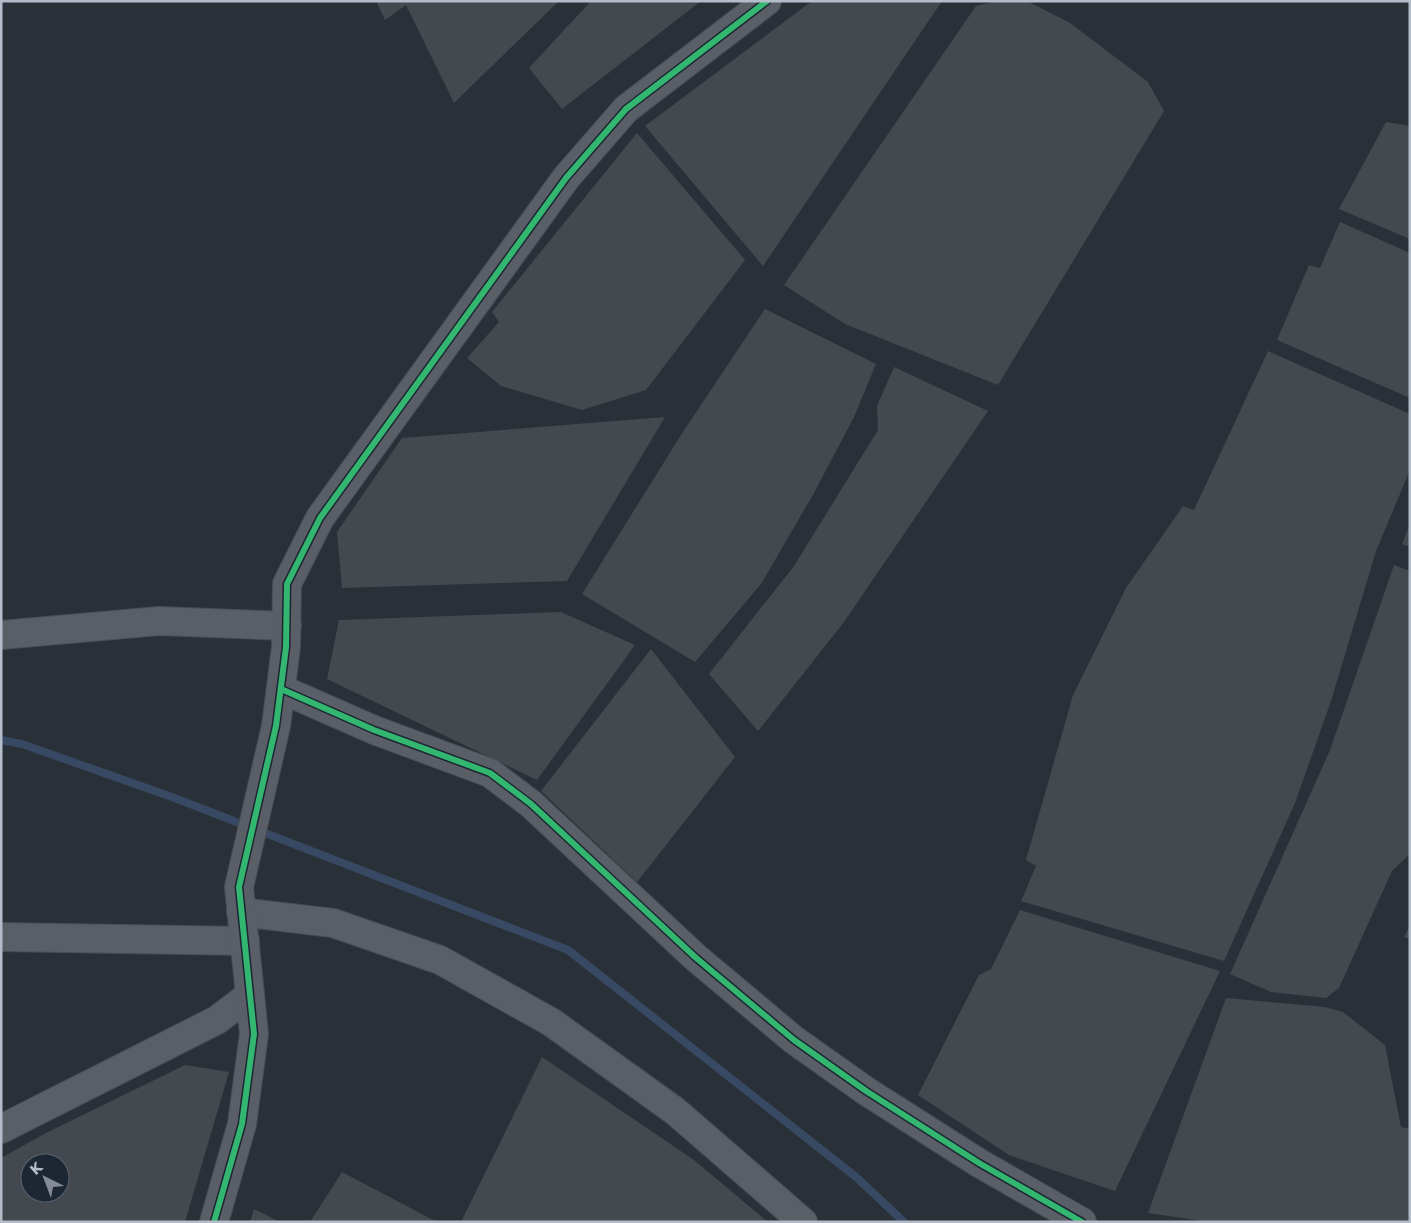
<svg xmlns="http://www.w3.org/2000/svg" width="1411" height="1223" font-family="'DejaVu Sans',sans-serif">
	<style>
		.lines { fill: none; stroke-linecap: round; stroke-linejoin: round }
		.stream { stroke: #384963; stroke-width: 8 }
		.building { fill: #444950; fill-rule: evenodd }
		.minor-casing { stroke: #484c53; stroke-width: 30 }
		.minor { stroke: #5a5e66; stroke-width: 28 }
		.cycleway-casing { stroke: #1d2633; stroke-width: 9 }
		.cycleway { stroke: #33b770; stroke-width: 6 }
	</style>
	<rect width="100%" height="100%" fill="#2a3038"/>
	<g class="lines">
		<polyline class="stream" points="1,740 22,744 172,797 568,950 856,1177 904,1222"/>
	</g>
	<g class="building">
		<polygon points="376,1 559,1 454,103 406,5 385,20"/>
		<polygon points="591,1 701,1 562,109 529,68"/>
		<polygon points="812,1 942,1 763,266 645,126"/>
		<polygon points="997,1 1027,1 1070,23 1148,82 1164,111 998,385 845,324 784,285 976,6"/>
		<polygon points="1386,122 1410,126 1410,239 1339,209"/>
		<polygon points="637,133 745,260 646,390 582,410 501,386 467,358 499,322 492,312"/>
		<polygon points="1340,222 1410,253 1410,398 1277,340 1309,265 1320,268"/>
		<polygon points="765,309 876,364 854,417 814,493 761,584 695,662 582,594 681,435"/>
		<polygon points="1268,351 1410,414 1410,470 1376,551 1331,701 1295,803 1224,961 1021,901 1036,866 1026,860 1073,695 1126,588 1183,506 1194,510"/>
		<polygon points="894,367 988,411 844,622 758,731 709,674 794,566 878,430 877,406"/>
		<polygon points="665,417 567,581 342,588 337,532 402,438"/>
		<polygon points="1410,524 1410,547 1402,544"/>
		<polygon points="1394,565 1410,571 1410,854 1392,871 1339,988 1326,998 1271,992 1230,974 1330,750"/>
		<polygon points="561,612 635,645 537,780 327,679 339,620"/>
		<polygon points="651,649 735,757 637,882 541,791"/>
		<polygon points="1020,910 1220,971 1115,1191 1009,1155 918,1095 979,975 991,969"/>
		<polygon points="1410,925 1410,939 1404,937"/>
		<polygon points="1226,998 1325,1007 1343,1012 1385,1045 1401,1127 1410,1129 1410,1222 1210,1222 1148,1213"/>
		<polygon points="542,1057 694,1160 768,1222 461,1222"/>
		<path d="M185,1065L229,1072L185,1222H1V1158L46,1133ZM30,1163H60V1193H30Z"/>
		<polygon points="342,1172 437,1222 310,1222"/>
		<polygon points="254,1209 280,1222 250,1222"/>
	</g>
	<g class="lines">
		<defs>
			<g id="minor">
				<polyline points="1,635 159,621 287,626"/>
				<polyline points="281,689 374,730 490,773 531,804 695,957 794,1040 866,1091 979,1163 1082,1222"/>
				<polyline points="241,912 333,923 440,960 551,1022 675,1111 803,1222"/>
				<polyline points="1,937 245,941"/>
				<polyline points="1,1129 217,1020 250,995"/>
				<polyline points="214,1222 242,1124 254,1034 239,887 276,726 286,647 287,584 320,518 566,178 626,109 767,1"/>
			</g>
		</defs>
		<use href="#minor" class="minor-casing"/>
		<use href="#minor" class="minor"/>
		<defs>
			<g id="cycleway">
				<polyline points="281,689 374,730 490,773 531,804 695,957 794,1040 866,1091 979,1163 1082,1222"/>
				<polyline points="214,1222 242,1124 254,1034 239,887 276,726 286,647 287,584 320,518 566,178 626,109 767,1"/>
			</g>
		</defs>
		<use href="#cycleway" class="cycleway-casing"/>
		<use href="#cycleway" class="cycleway"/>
	</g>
	<rect width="1411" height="1223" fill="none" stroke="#b4bcc9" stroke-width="5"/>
	<g transform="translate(45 1178) rotate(318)"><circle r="24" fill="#1d2633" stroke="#59626f"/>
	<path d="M0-4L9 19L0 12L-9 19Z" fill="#848b96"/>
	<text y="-8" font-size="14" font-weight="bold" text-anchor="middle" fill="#b4bcc9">K</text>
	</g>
</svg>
